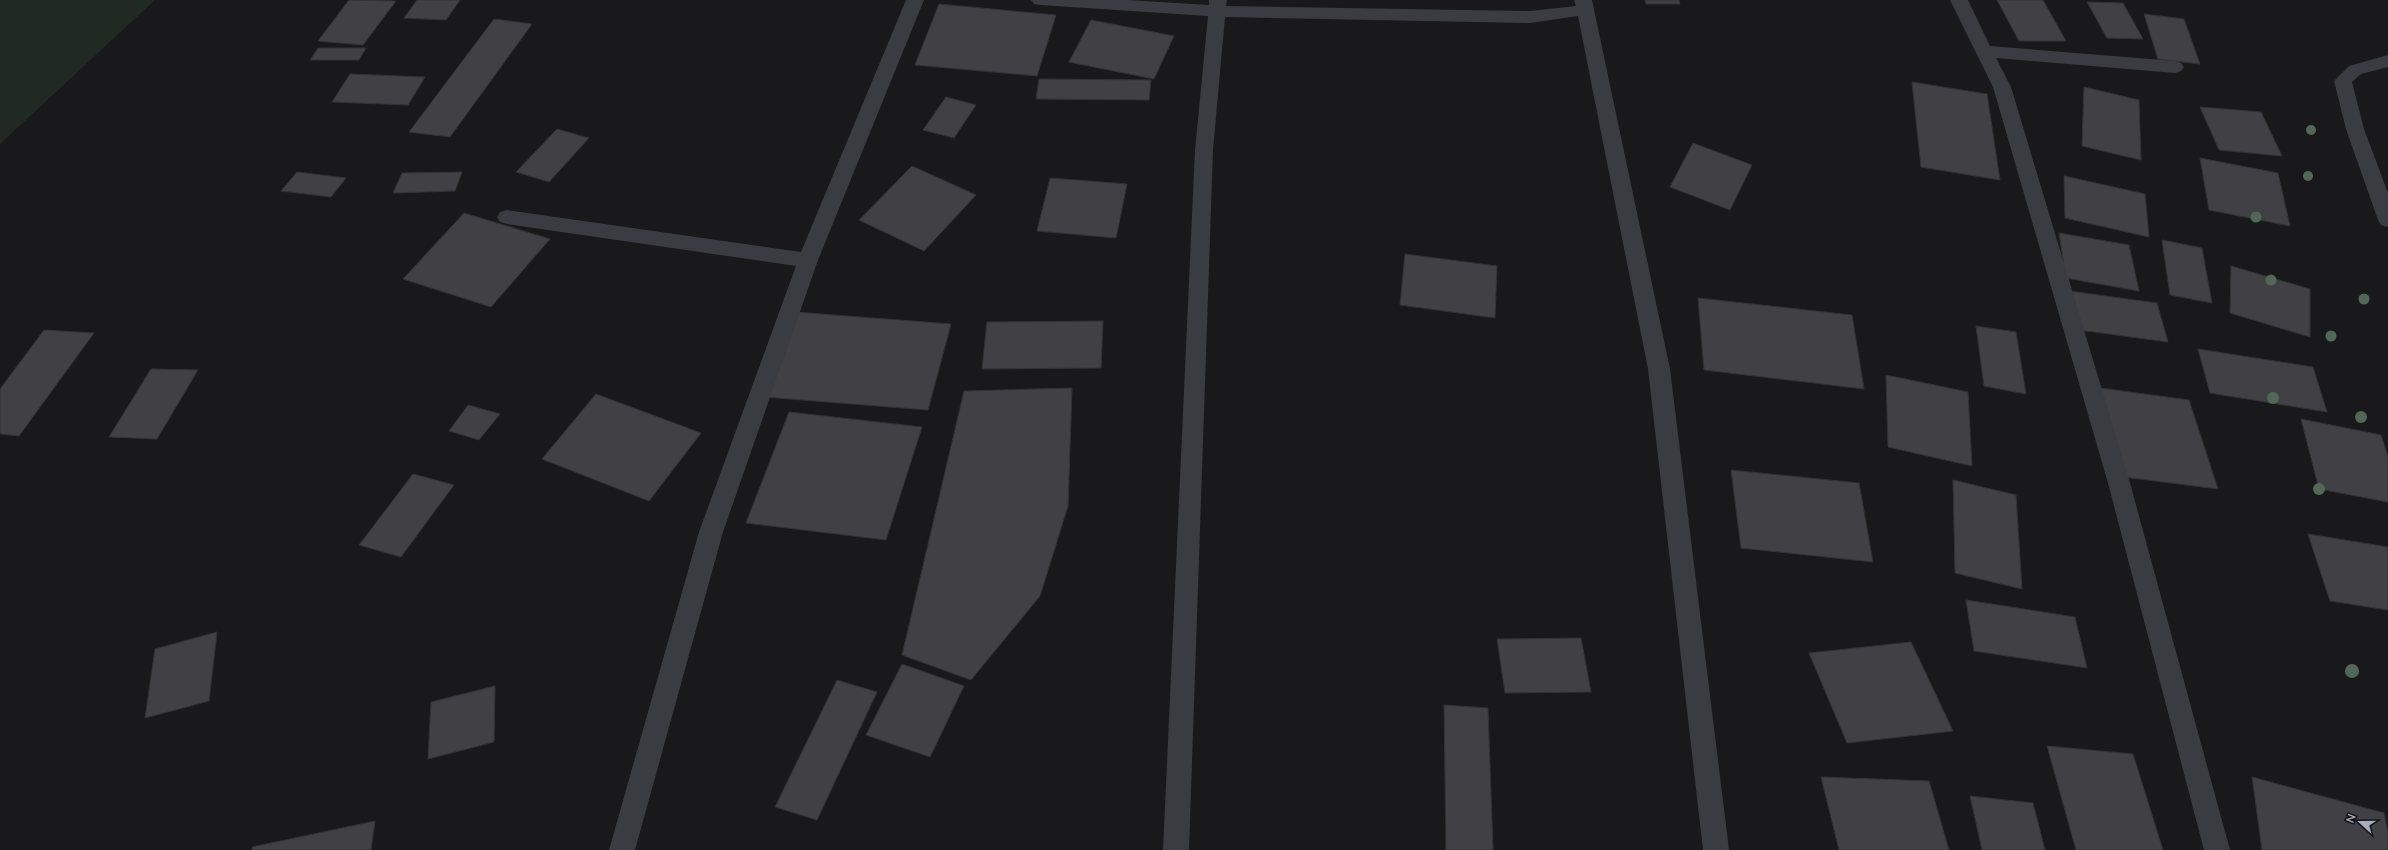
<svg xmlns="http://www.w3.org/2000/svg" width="2388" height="850" font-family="Lato,sans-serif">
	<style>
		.green { fill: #202922 }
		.building { fill: #404045; stroke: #333237 }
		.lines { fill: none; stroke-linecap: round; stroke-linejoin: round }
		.street { fill: #3b3b42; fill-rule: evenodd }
		.tree { fill: #526757 }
	</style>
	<rect width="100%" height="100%" fill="#19181b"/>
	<polygon class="green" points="0,0 155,0 0,144"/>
	<g class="building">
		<polygon points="349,0 396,1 363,45 318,41"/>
		<polygon points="417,0 460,0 446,20 404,18"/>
		<polygon points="1645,0 1679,0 1680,4 1646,4"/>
		<polygon points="1997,0 2043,0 2066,41 2019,41"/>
		<polygon points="2087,2 2123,3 2143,39 2107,38"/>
		<polygon points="939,4 1056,15 1037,76 915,65"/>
		<polygon points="2144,14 2184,19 2200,64 2158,59"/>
		<polygon points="494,19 532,24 450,137 409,132"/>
		<polygon points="1091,20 1174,36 1154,79 1069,62"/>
		<polygon points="318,48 366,48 359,60 310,60"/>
		<polygon points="350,74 425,77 408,105 332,102"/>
		<polygon points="1039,79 1151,80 1149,100 1036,99"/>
		<polygon points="1912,82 1987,94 2000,180 1921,167"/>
		<polygon points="2084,87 2139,100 2141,160 2082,146"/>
		<polygon points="946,97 976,105 954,138 923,130"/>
		<polygon points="2200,107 2261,112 2282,156 2219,150"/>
		<polygon points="557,129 589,138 549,182 516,172"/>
		<polygon points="1693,143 1752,165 1730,210 1670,187"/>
		<polygon points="2200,158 2278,173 2290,226 2209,210"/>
		<polygon points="912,166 976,195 924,251 859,220"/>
		<polygon points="297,172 346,178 331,197 281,191"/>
		<polygon points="462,172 455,191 393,193 402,173"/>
		<polygon points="2064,176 2145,194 2149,237 2065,218"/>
		<polygon points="1050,178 1127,184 1116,238 1037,231"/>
		<polygon points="464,213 550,239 491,307 403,279"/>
		<polygon points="2059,233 2129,245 2139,291 2066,278"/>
		<polygon points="2162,240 2202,248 2212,303 2170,295"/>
		<polygon points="1405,254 1497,266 1495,318 1400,305"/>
		<polygon points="2231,266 2310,289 2310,337 2230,313"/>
		<polygon points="2069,291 2157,303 2168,342 2079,330"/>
		<polygon points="1698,298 1852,315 1864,389 1704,370"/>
		<polygon points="795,312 951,324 928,410 765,397"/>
		<polygon points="1103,321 1101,368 982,369 987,322"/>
		<polygon points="1976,326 2016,332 2026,394 1984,386"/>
		<polygon points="44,330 94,333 19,436 0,434 0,389"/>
		<polygon points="2198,349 2313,367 2327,412 2210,393"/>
		<polygon points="151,369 198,370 157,439 109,437"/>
		<polygon points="1886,375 1968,392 1972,466 1888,447"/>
		<polygon points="1072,388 1068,506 1040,596 971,680 902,655 964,391"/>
		<polygon points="2100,388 2189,400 2218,489 2124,477"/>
		<polygon points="596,394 701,433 649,501 542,459"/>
		<polygon points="468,405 500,414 479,440 449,431"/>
		<polygon points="789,412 922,427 886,540 746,523"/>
		<polygon points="2301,419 2381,435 2388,457 2388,502 2319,489"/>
		<polygon points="1731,470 1859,483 1873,562 1741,548"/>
		<polygon points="413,474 454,485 401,557 359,545"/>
		<polygon points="1953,480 2016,495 2022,589 1955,573"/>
		<polygon points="2308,534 2388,547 2388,610 2330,601"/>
		<polygon points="1966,600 2075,617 2087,668 1974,651"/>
		<polygon points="217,632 209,701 145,718 155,649"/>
		<polygon points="1581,638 1591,692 1505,693 1497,639"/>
		<polygon points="1911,642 1953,731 1847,743 1809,653"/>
		<polygon points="902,664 964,686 930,757 866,735"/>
		<polygon points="837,680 877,692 817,820 775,807"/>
		<polygon points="495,686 494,742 428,759 431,702"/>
		<polygon points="1444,705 1488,708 1493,850 1446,850"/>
		<polygon points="2047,746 2133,754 2163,850 2076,850"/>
		<polygon points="1821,777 1929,781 1949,850 1839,850"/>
		<polygon points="2252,777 2384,813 2388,833 2388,850 2262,850"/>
		<polygon points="1970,796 2033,803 2045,850 1982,850"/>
		<polygon points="375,821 371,850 252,850 252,847"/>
	</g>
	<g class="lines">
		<g class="street">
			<polygon points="906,0 924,0 818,260 723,532 635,850 609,850 699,532 796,266 507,224 500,222 497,217 500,212 507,210 801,252"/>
			<polygon points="1031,0 1127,0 1209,5 1209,0 1227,0 1226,6 1530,11 1576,6 1574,0 1592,0 1670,369 1729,850 1703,850 1648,369 1578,16 1530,23 1225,17 1213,150 1189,850 1163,850 1195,150 1208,16 1040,5 1034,4"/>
			<polygon points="1950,0 1968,0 1990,46 2175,61 2181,63 2184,67 2181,71 2175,73 1996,58 2011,87 2130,483 2230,850 2204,850 2108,483 1993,87"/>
			<polygon points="2388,55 2388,67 2361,74 2352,82 2364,129 2388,193 2388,227 2381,225 2378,220 2346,129 2334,81 2349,66"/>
		</g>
	</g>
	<g class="tree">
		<circle cx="2311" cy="130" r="5"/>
		<circle cx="2308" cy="176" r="5"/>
		<circle cx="2256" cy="217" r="5.5"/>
		<circle cx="2271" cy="280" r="5.5"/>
		<circle cx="2364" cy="299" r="5.5"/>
		<circle cx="2331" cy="336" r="5.5"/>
		<circle cx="2273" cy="398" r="6"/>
		<circle cx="2361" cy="417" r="6"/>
		<circle cx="2319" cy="489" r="6"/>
		<circle cx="2352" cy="671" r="7"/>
	</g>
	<g transform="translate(2360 822) rotate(291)" stroke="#141316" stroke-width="3" paint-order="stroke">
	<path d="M0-3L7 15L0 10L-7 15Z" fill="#aaadbb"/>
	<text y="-6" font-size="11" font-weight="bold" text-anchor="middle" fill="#aaadbb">N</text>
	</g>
</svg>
